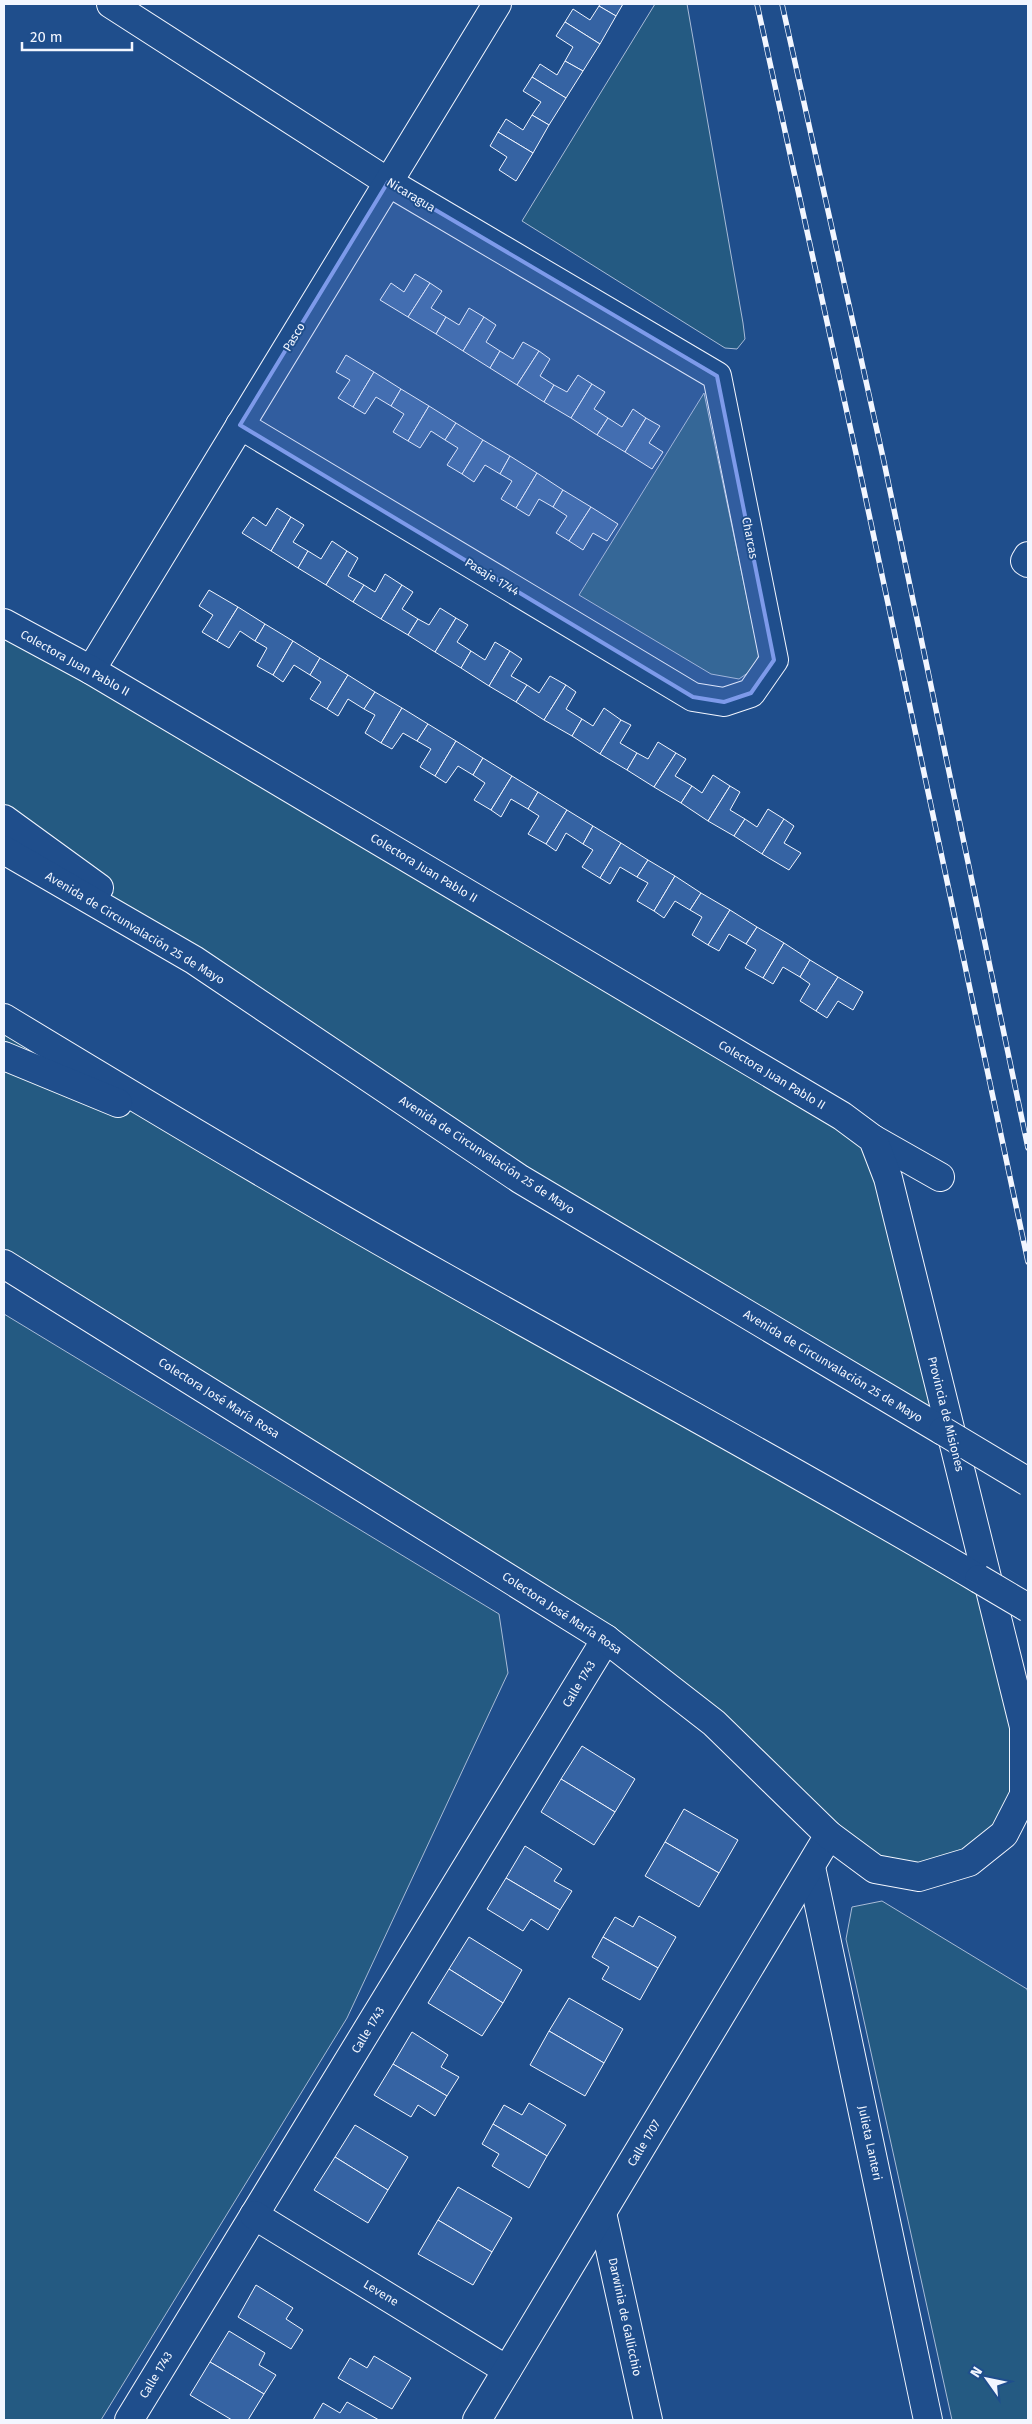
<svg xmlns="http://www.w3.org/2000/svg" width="1032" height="2424" font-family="'Fira Sans',sans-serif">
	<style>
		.green { fill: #245a82; stroke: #a8bbd7 }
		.building { fill: #3563a3; stroke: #f2f6ff }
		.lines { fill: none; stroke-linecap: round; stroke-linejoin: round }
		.street-casing { stroke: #f2f6ff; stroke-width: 30 }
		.secondary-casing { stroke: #f2f6ff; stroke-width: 30 }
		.highway-casing { stroke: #f2f6ff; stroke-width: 30 }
		.street { stroke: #1f4e8c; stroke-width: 28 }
		.secondary { stroke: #1f4e8c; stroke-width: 28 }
		.highway { stroke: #1f4e8c; stroke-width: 28 }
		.rail-casing { stroke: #f2f6ff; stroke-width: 5.5 }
		.rail { stroke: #1f4e8c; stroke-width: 4; stroke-dasharray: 11; stroke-linecap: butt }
		.highway-bridge-casing { stroke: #f2f6ff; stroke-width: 30; stroke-linecap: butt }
		.highway-bridge { stroke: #1f4e8c; stroke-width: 28 }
		.marked { fill: #7d9aea; fill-opacity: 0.2; stroke: #7d9aea; stroke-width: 4; stroke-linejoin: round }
		.labels { text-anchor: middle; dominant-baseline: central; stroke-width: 4; stroke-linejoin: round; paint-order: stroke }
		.street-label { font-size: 12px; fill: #f2f6ff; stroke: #1f4e8c }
	</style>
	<rect width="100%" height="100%" fill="#1f4e8c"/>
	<g class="green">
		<polygon points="655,4 687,4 743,323 745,339 737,349 725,348 522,221"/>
		<polygon points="704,393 759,655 752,670 739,679 711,674 579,595"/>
		<polygon points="4,623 873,1139 943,1431 4,850"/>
		<polygon points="4,1018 988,1580 1024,1795 969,1862 875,1869 714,1723 4,1264"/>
		<polygon points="4,1314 499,1614 508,1673 347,2018 101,2420 4,2420"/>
		<polygon points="882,1901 1027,1989 1028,1993 1028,2420 952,2420 846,1939 852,1907"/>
	</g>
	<g class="building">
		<polygon points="600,4 623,4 616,16 599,6"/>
		<polygon points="599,6 616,16 600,44 565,22 573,9 590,20"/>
		<polygon points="565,22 600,44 583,71 565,61 573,47 556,36"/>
		<polygon points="565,61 583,71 566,98 532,77 540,64 557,75"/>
		<polygon points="532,77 566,98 549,125 532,115 541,102 523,91"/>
		<polygon points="532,115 549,125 533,153 498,132 506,119 523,130"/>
		<polygon points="498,132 533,153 516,181 499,170 507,157 490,146"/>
		<polygon points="415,274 430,283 408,317 380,300 391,283 404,292"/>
		<polygon points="430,283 442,291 431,308 446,317 436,334 408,317"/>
		<polygon points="469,308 484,317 463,351 436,334 446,317 459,325"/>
		<polygon points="484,317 496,325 486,342 500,351 490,368 463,351"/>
		<polygon points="523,342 539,351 517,385 490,368 500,351 513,359"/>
		<polygon points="539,351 550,359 540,376 554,385 544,402 517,385"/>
		<polygon points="346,355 374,372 353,407 338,398 350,380 336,372"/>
		<polygon points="374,372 401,389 391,406 376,397 365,414 353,407"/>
		<polygon points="578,375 592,384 571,418 544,402 554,385 567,392"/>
		<polygon points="592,384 605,392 594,409 608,418 597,435 571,418"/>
		<polygon points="401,389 429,406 408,441 393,432 404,414 391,406"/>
		<polygon points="429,406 456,423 445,440 431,431 420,448 408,441"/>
		<polygon points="633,409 646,418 625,452 597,435 608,418 622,427"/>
		<polygon points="646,418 660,426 649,443 663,452 652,469 625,452"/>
		<polygon points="456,423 483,440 462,474 447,465 458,448 445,440"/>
		<polygon points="483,440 510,456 500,474 485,465 474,482 462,474"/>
		<polygon points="510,456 537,473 516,508 501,499 512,481 500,474"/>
		<polygon points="537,473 563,490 553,507 539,499 529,516 516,508"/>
		<polygon points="563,490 591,507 569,541 556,533 567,516 553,507"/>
		<polygon points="591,507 618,524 607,541 593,533 583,550 569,541"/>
		<polygon points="277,508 291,517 271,551 242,533 253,517 266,526"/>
		<polygon points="291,517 304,525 293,542 308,551 298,568 271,551"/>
		<polygon points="332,541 347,551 326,585 298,568 308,551 321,559"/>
		<polygon points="347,551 358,558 348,576 364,585 353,602 326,585"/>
		<polygon points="385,574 402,585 381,619 353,602 364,585 375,592"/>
		<polygon points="402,585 413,592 402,609 418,619 408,635 381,619"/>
		<polygon points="209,590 238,607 217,641 202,632 213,615 199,606"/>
		<polygon points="238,607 265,624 255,641 240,631 229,648 217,641"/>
		<polygon points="440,608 456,618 435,652 408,635 418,619 429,625"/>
		<polygon points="456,618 468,625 457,642 471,651 461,668 435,652"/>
		<polygon points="265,624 293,641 273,675 257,666 267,648 255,641"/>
		<polygon points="293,641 320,658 310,675 294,665 283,682 273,675"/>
		<polygon points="495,642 510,651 489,686 461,668 471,651 485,660"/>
		<polygon points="510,651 522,659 511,676 527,685 516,702 489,686"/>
		<polygon points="320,658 348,675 327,709 310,699 321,682 310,675"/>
		<polygon points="348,675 375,692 364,709 348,699 338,716 327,709"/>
		<polygon points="550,676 566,685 544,720 516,702 527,685 539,693"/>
		<polygon points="566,685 576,692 566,709 582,719 572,736 544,720"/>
		<polygon points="375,692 402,708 381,743 365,733 375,715 364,709"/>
		<polygon points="402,708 428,724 417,741 403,733 392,749 381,743"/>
		<polygon points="604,708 621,720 600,754 572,736 582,719 593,726"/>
		<polygon points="621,720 631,725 620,743 637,753 627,770 600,754"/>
		<polygon points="428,724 456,741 435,776 420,767 431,749 417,741"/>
		<polygon points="456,741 483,758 473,775 458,766 446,783 435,776"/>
		<polygon points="658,742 676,753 654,787 627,770 637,753 648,759"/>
		<polygon points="676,753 686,759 675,776 692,786 681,803 654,787"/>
		<polygon points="483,758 512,776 491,810 474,800 485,783 473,775"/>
		<polygon points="713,775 730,786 708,821 681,803 692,786 702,793"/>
		<polygon points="512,776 538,792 528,809 511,799 501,817 491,810"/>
		<polygon points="730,786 740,792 730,810 745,819 734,836 708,821"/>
		<polygon points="538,792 567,810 546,844 528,834 539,816 528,809"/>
		<polygon points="768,809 784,819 762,854 734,836 745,819 757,827"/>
		<polygon points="567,810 593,826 583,844 566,833 556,851 546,844"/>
		<polygon points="784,819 794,826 784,843 801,853 789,870 762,854"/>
		<polygon points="593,826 621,843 600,878 582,867 593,850 583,844"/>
		<polygon points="621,843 648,860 637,877 620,867 610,884 600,878"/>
		<polygon points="648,860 675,876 654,911 637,901 648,883 637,877"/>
		<polygon points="675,876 701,893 690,910 675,901 664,918 654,911"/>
		<polygon points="701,893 730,910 708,945 692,935 702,917 690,910"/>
		<polygon points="730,910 757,927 746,944 729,934 719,951 708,945"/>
		<polygon points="757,927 784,943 763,978 745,968 756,950 746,944"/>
		<polygon points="784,943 810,960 800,977 783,967 773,984 763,978"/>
		<polygon points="810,960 838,977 816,1011 800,1001 810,984 800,977"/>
		<polygon points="838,977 863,992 853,1010 838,1001 827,1018 816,1011"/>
		<polygon points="582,1746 635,1779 615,1812 561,1779"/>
		<polygon points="561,1779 615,1812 594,1845 541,1812"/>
		<polygon points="684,1809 738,1840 719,1873 665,1842"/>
		<polygon points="665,1842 719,1873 699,1907 645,1876"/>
		<polygon points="525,1846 562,1869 554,1881 572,1891 560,1910 506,1878"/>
		<polygon points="506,1878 560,1910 548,1930 531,1919 523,1931 487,1909"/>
		<polygon points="639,1916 676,1937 658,1968 603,1937 615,1917 633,1927"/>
		<polygon points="469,1937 522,1970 503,2003 449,1969"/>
		<polygon points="603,1937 658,1968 640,2000 602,1979 609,1967 592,1957"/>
		<polygon points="449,1969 503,2003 482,2036 428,2003"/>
		<polygon points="569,1998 623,2029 604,2063 549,2031"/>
		<polygon points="549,2031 604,2063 585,2096 530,2065"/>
		<polygon points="412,2032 448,2055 441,2067 459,2077 447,2096 393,2064"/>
		<polygon points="393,2064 447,2096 435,2116 418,2105 411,2117 374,2095"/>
		<polygon points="529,2103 566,2125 547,2156 493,2124 504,2105 522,2115"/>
		<polygon points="493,2124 547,2156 529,2188 492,2166 499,2154 482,2144"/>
		<polygon points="355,2125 408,2157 388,2190 335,2157"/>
		<polygon points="335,2157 388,2190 368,2223 314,2190"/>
		<polygon points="458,2187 512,2218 492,2252 438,2220"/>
		<polygon points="438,2220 492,2252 473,2285 418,2254"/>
		<polygon points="256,2285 293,2308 286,2319 303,2330 291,2349 238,2317"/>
		<polygon points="229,2331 265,2353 259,2365 276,2375 264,2394 210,2362"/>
		<polygon points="374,2356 411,2378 392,2409 338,2378 350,2358 367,2368"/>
		<polygon points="210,2362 264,2394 248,2420 232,2420 190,2395"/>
		<polygon points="347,2402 379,2420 313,2420 323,2403 340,2413"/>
	</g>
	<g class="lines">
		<defs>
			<g id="street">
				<polyline points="111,4 388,182 717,376 774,660 751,693 724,702 693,697 240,425"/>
				<polyline points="1028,556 1025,561 1028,563"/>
				<polyline points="91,670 497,4"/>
				<polyline points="873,1139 940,1177"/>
				<polyline points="4,1264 606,1639 129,2420"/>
				<polyline points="811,1867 928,2420"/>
				<polyline points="602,2213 648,2420"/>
				<polyline points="254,2215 507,2370"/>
				<polyline points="477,2420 829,1835"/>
			</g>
			<polyline id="secondary" points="4,623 91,670 842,1116 873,1139 888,1178 1024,1727 1024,1795 1004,1834 969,1862 919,1877 875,1869 829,1835 714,1723 606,1639"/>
			<g id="highway">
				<polyline points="4,819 99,888"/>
				<polyline points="4,850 194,960 520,1179 943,1431"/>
				<path d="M4,1018C149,1106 294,1193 442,1276C621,1377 802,1474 979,1579"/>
				<polyline points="4,1056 118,1103"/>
			</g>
		</defs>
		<use href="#street" class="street-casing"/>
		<use href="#secondary" class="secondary-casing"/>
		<use href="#highway" class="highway-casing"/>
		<use href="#street" class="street"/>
		<use href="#secondary" class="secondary"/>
		<use href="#highway" class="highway"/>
		<defs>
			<g id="rail">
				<polyline points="757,4 859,467 1028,1262"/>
				<polyline points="782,4 884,462 1028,1148"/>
			</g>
		</defs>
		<use href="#rail" class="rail-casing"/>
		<use href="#rail" class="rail"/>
		<defs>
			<g id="highway-bridge">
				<polyline points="943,1431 1028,1482"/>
				<polyline points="979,1579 1028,1608"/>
			</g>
		</defs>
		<use href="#highway-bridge" class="highway-bridge-casing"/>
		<use href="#highway-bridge" class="highway-bridge"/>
	</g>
	<path class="marked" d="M388,182L717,376L774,660L751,693L724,702L693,697L240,425Z"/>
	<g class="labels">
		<g class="street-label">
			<text transform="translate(411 195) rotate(31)">Nicaragua</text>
			<text transform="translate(294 337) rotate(-59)">Pasco</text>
			<text transform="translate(750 538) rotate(79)">Charcas</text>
			<text transform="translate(492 577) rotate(31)">Pasaje 1744</text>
			<text transform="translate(75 663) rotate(29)">Colectora Juan Pablo II</text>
			<text transform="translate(424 868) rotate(31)">Colectora Juan Pablo II</text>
			<text transform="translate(135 928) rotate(31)">Avenida de Circunvalación 25 de Mayo</text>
			<text transform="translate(772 1075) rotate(31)">Colectora Juan Pablo II</text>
			<text transform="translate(487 1155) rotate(33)">Avenida de Circunvalación 25 de Mayo</text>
			<text transform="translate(833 1366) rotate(31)">Avenida de Circunvalación 25 de Mayo</text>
			<text transform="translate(219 1398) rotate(32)">Colectora José María Rosa</text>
			<text transform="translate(946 1414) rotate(76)">Provincia de Misiones</text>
			<text transform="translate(562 1613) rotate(33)">Colectora José María Rosa</text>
			<text transform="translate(579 1684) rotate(-59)">Calle 1743</text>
			<text transform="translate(368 2030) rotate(-59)">Calle 1743</text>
			<text transform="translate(644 2143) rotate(-59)">Calle 1707</text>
			<text transform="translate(870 2143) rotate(78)">Julieta Lanteri</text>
			<text transform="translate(381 2293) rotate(31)">Levene</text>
			<text transform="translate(625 2317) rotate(78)">Darwinia de Gallicchio</text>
			<text transform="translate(156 2375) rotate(-59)">Calle 1743</text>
		</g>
	</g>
	<rect width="1032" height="2424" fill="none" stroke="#f2f6ff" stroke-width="10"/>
	<g transform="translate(987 2379) rotate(303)" stroke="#1f4e8c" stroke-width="4" paint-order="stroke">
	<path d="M0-4L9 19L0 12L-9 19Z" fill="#f2f6ff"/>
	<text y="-8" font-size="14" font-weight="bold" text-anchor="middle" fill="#f2f6ff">N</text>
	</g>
	<path d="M22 42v8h110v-8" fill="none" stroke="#f2f6ff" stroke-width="2.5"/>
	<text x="30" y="42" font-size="15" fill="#f2f6ff" stroke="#1f4e8c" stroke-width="4" paint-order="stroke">20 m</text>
</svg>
